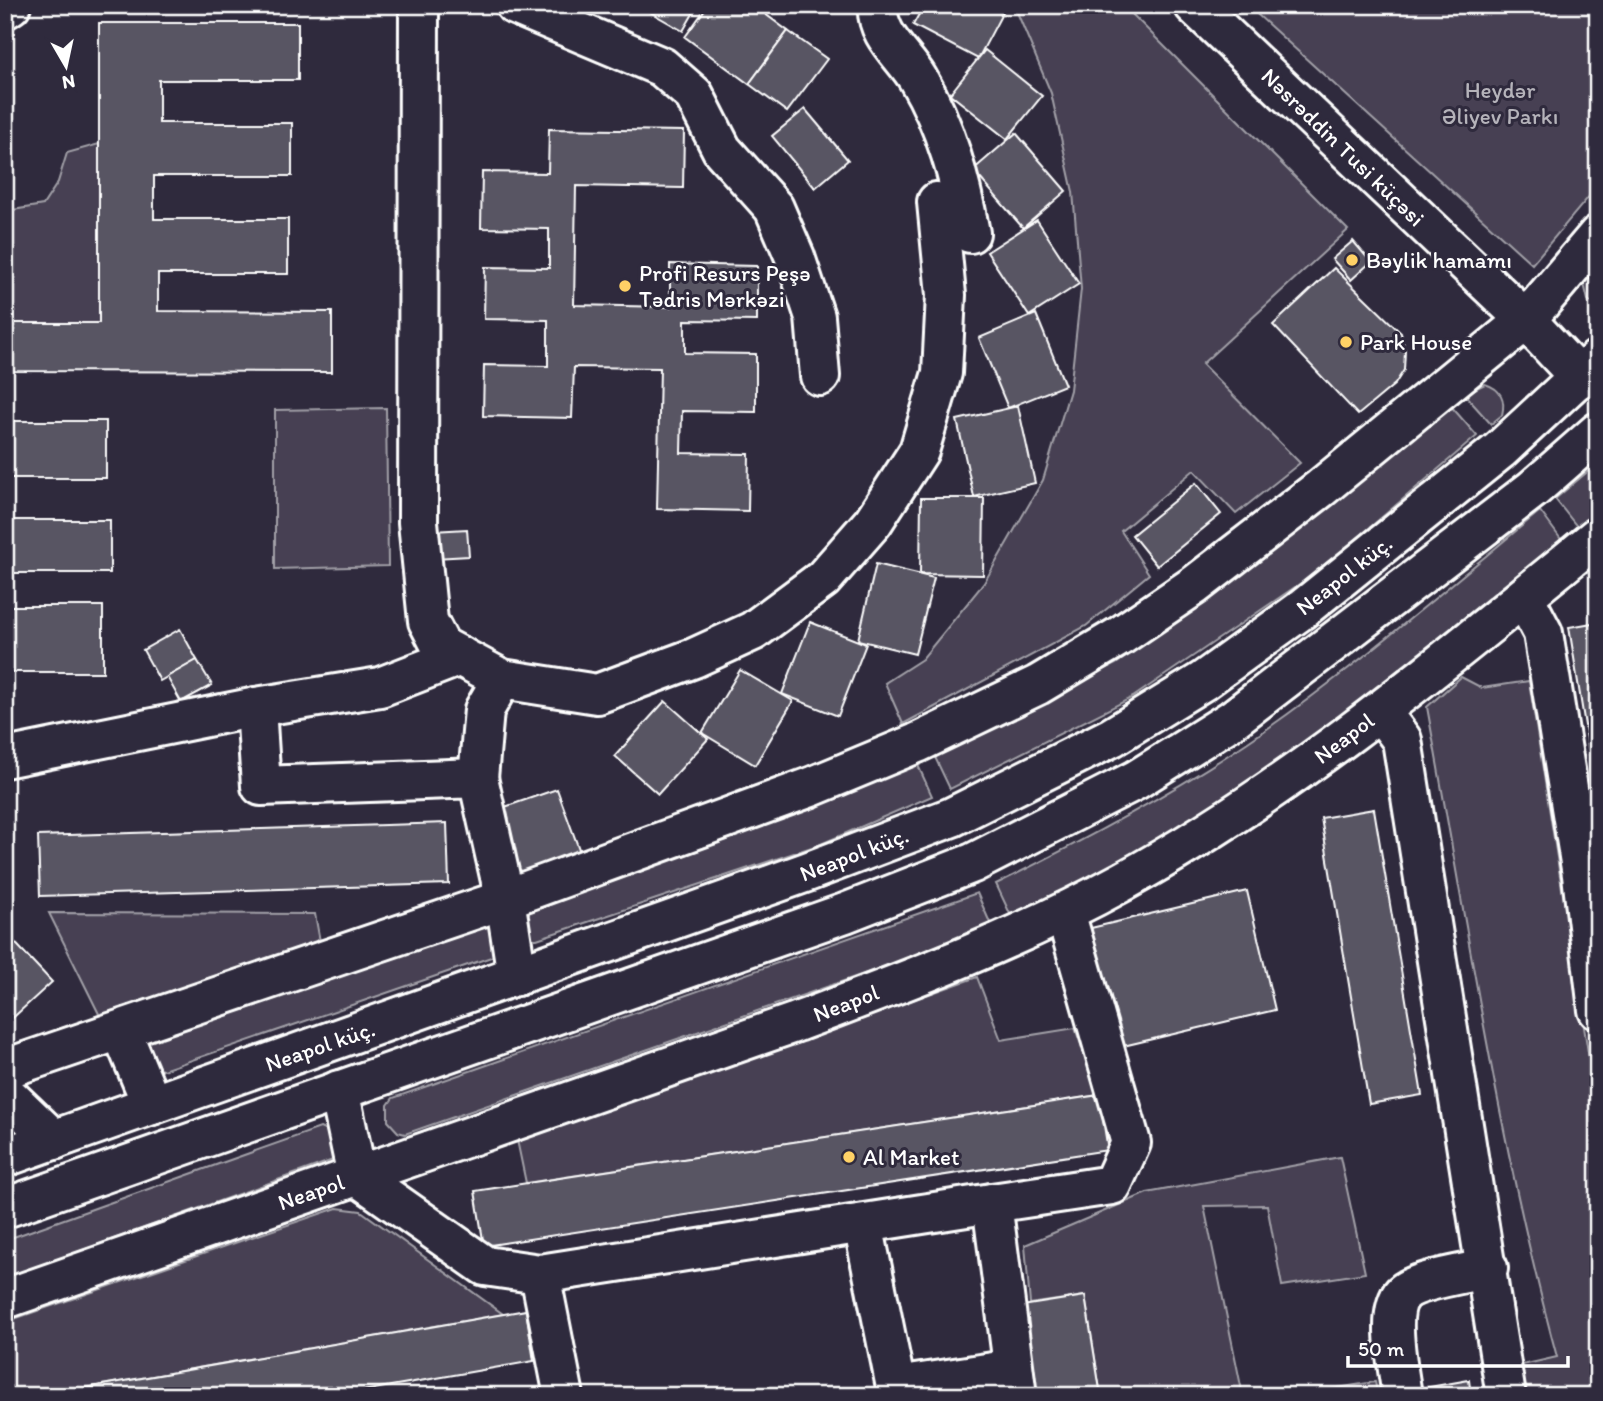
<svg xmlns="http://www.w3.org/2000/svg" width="1603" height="1401" font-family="Itim,sans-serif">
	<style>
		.green { fill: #464152; stroke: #a2a0a8; stroke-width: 2 }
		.building { fill: #595564; stroke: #fff; stroke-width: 2 }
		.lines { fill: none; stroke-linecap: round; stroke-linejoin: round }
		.minor-casing { stroke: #fff; stroke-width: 44 }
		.major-casing { stroke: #fff; stroke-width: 44 }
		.minor { stroke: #2f2a3d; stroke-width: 38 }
		.major { stroke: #2f2a3d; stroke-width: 38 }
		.poi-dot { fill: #ffd166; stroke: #2f2a3d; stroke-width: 2.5 }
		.labels { text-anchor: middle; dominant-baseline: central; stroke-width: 6; stroke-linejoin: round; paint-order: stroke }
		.park-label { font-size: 23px; fill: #b5b3ba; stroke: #2f2a3d }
		.street-label { font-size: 23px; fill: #fff; stroke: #2f2a3d }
		.poi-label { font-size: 23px; fill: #fff; stroke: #2f2a3d; text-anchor: start }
	</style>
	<rect width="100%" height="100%" fill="#2f2a3d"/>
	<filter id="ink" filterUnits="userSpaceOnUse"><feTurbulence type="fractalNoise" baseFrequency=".0143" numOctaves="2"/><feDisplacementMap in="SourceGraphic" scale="14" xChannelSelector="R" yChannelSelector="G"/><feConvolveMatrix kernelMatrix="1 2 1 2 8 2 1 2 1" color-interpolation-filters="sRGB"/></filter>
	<g filter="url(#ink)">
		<g class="green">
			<polygon points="1014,5 1123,5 1348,230 1202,364 1300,463 1236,514 1194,470 1121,531 1149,574 1086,626 903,724 885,683 922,659 984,583 1043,480 1070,390 1081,289 1073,192 1051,93"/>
			<polygon points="1247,5 1598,5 1598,186 1532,264"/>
			<polygon points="99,144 99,323 5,323 5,222 13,210 43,205 58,182 67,153"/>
			<polygon points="1598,268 1598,308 1588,300 1584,284"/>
			<path d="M1485,384C1501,389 1506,399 1502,415L1491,424L1464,394Z"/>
			<polygon points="1450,405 1477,436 1320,570 1133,697 950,789 933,753 1116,664 1289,537"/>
			<polygon points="386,408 388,566 275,569 275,410"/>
			<polygon points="1598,463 1598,513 1579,529 1555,499"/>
			<path d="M1540,511L1563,542C1467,622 1371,704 1267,775C1186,829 1098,874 1011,916L996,884C1081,842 1166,797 1245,744C1349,674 1444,590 1540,511Z"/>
			<path d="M1461,677L1482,688L1529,681L1598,1115V1396H1523L1518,1366L1557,1357C1499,1144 1467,924 1427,707Z"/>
			<polygon points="916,761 932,796 821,844 537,939 530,939 519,911 529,903 805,810"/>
			<polygon points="977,893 991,925 895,963 405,1134 398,1132 388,1121 388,1105 393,1098"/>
			<polygon points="49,913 315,914 321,947 102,1020"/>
			<polygon points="480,921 496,925 497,955 163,1070 155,1068 145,1039"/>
			<polygon points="977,977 1001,1040 1075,1028 1099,1095 526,1183 517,1140"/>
			<polygon points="320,1128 333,1134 336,1154 333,1160 5,1278 5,1240"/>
			<polygon points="1340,1157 1365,1273 1282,1286 1267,1205 1204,1206 1243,1396 1101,1396 1085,1296 1030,1304 1025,1245 1147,1193"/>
			<polygon points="337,1208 361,1211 503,1314 40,1396 5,1396 5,1322"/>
			<polygon points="1375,1382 1378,1396 1313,1396 1312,1392"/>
		</g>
		<g class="building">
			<polygon points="638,5 698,5 683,31"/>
			<polygon points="708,5 753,5 788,31 749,84 685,37"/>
			<polygon points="924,5 1004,5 1006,6 978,59 913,25"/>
			<polygon points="99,23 298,23 298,80 159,80 159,123 292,123 292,176 154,176 154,219 288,219 288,274 158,274 158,311 332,312 332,372 5,371 5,323 99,323"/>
			<polygon points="788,31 827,59 787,112 749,84"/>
			<polygon points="985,50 1042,96 1007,139 950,94"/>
			<polygon points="805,109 848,160 815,188 772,136"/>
			<polygon points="549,129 684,131 683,188 576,186 574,305 670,307 670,264 757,266 757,321 685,320 685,353 756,354 756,412 682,411 681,453 749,454 748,511 657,509 660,368 574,367 572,418 483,416 484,365 548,366 548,320 484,319 485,267 549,268 549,229 481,228 482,172 548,173"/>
			<polygon points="1016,133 1066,191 1023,228 973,170"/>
			<polygon points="1037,220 1079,284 1029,316 987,252"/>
			<polygon points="1353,241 1371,262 1351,280 1332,259"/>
			<polygon points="1334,268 1401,333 1405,351 1404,370 1395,384 1358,415 1273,325"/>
			<polygon points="1036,314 1065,385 1008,408 979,338"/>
			<polygon points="1018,406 1035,483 974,497 957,420"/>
			<rect x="5" y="421" width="101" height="57"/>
			<polygon points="1196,483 1221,514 1157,566 1132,535"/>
			<polygon points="921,498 984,498 983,575 920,574"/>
			<rect x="5" y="520" width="105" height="53"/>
			<polygon points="467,529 469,556 435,558 433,531"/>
			<polygon points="876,564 934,578 915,654 858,640"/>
			<rect x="5" y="606" width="98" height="66"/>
			<polygon points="810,622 866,644 838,716 782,694"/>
			<polygon points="1598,622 1598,806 1569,627"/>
			<polygon points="180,629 197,660 160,681 143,650"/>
			<polygon points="197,660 212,685 181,702 167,677"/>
			<polygon points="740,670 793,701 755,765 702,733"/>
			<polygon points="665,701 708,739 658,794 615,756"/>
			<polygon points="557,789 580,852 519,874 496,810"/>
			<polygon points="1374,809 1422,1095 1369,1104 1321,818"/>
			<polygon points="447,823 449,884 40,896 38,836"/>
			<polygon points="1247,891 1275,1010 1119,1047 1091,928"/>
			<polygon points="5,932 52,982 5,1025"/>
			<polygon points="1099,1095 1108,1150 484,1246 475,1191"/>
			<polygon points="1085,1296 1101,1396 1036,1396 1022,1306"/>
			<polygon points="526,1310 534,1361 431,1379 334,1396 40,1396"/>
			<polygon points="1469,1380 1471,1396 1419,1396 1418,1389"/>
		</g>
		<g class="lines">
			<defs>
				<g id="minor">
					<polyline points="419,5 418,522 428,621 441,646 502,679"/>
					<polyline points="515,5 662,67 694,95 722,150 774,208 795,257 815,317 820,376"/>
					<path d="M878,5C875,35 904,55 918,79C946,126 960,180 970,233"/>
					<polyline points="5,9 11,5"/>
					<polyline points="1524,597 1543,633 1582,875 1598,1010"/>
					<polyline points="256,707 380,687 460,656"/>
					<polyline points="1380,711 1402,740 1506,1396"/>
					<polyline points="5,758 256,707 261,786 478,778 505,899 517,976"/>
					<polyline points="478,778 484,710 502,679 597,694 694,658 753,631 823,579 873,522 919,451 942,373 946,295 937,202"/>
					<polyline points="121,1030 152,1105"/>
					<polyline points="5,1069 505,899 811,787 917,743 1038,685 1120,636 1195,585 1321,488 1526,320 1598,235"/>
					<polyline points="339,1090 357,1176 485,1266 540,1274"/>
					<polyline points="5,1093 54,1140"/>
					<polyline points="863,1224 896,1387"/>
					<path d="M5,1299L794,1023C906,981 1019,939 1124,881C1296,786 1446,660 1598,536"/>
					<polyline points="564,1396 540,1274 992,1203"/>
					<polyline points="897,1396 896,1387 1013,1369"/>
					<polyline points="1017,1396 992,1203 1112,1185 1131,1143 1065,912"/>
					<path d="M1402,1396C1399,1372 1385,1312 1403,1293C1416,1280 1470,1273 1488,1268"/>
				</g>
				<g id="major">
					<polyline points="1194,5 1526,320 1580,378"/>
					<polyline points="5,1157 807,872 952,817 1112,737 1203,681 1300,611 1500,450 1598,359"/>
					<polyline points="5,1208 845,913 973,863 1136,780 1233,719 1533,489 1598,432"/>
				</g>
			</defs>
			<use href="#minor" class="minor-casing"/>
			<use href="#major" class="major-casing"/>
			<use href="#minor" class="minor"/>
			<use href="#major" class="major"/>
		</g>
	</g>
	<g class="poi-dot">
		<circle cx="1352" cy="260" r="7"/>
		<circle cx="625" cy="286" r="7"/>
		<circle cx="1346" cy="342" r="7"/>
		<circle cx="849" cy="1157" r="7"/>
	</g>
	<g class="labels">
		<g class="park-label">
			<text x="1500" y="90">Heydər<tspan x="1500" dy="26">Əliyev Parkı</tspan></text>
		</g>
		<g class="street-label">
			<text transform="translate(1343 147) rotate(44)">Nəsrəddin Tusi küçəsi</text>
			<text transform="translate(1344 575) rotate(-38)">Neapol küç.</text>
			<text transform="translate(1344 738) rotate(-37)">Neapol</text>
			<text transform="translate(854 854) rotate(-21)">Neapol küç.</text>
			<text transform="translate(846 1003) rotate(-21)">Neapol</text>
			<text transform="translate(320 1046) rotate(-19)">Neapol küç.</text>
			<text transform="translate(311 1192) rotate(-19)">Neapol</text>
		</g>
		<g class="poi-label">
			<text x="1366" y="260">Bəylik hamamı</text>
			<text x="639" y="273">Profi Resurs Peşə<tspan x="639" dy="26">Tədris Mərkəzi</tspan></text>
			<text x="1360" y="342">Park House</text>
			<text x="863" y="1157">Al Market</text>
		</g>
	</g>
	<rect width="1603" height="1401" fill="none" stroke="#2f2a3d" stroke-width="28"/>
	<rect x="14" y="14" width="1575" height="1373" fill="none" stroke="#fff" stroke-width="2.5" filter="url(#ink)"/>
	<g transform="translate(66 66) rotate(171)" stroke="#2f2a3d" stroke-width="5" paint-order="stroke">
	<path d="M0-5L12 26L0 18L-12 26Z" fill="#ffffff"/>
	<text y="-10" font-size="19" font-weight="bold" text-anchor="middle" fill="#ffffff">N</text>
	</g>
	<path d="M1348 1356v10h220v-10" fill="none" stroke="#ffffff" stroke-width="3.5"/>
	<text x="1358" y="1356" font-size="21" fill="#ffffff" stroke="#2f2a3d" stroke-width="5" paint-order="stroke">50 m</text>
</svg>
